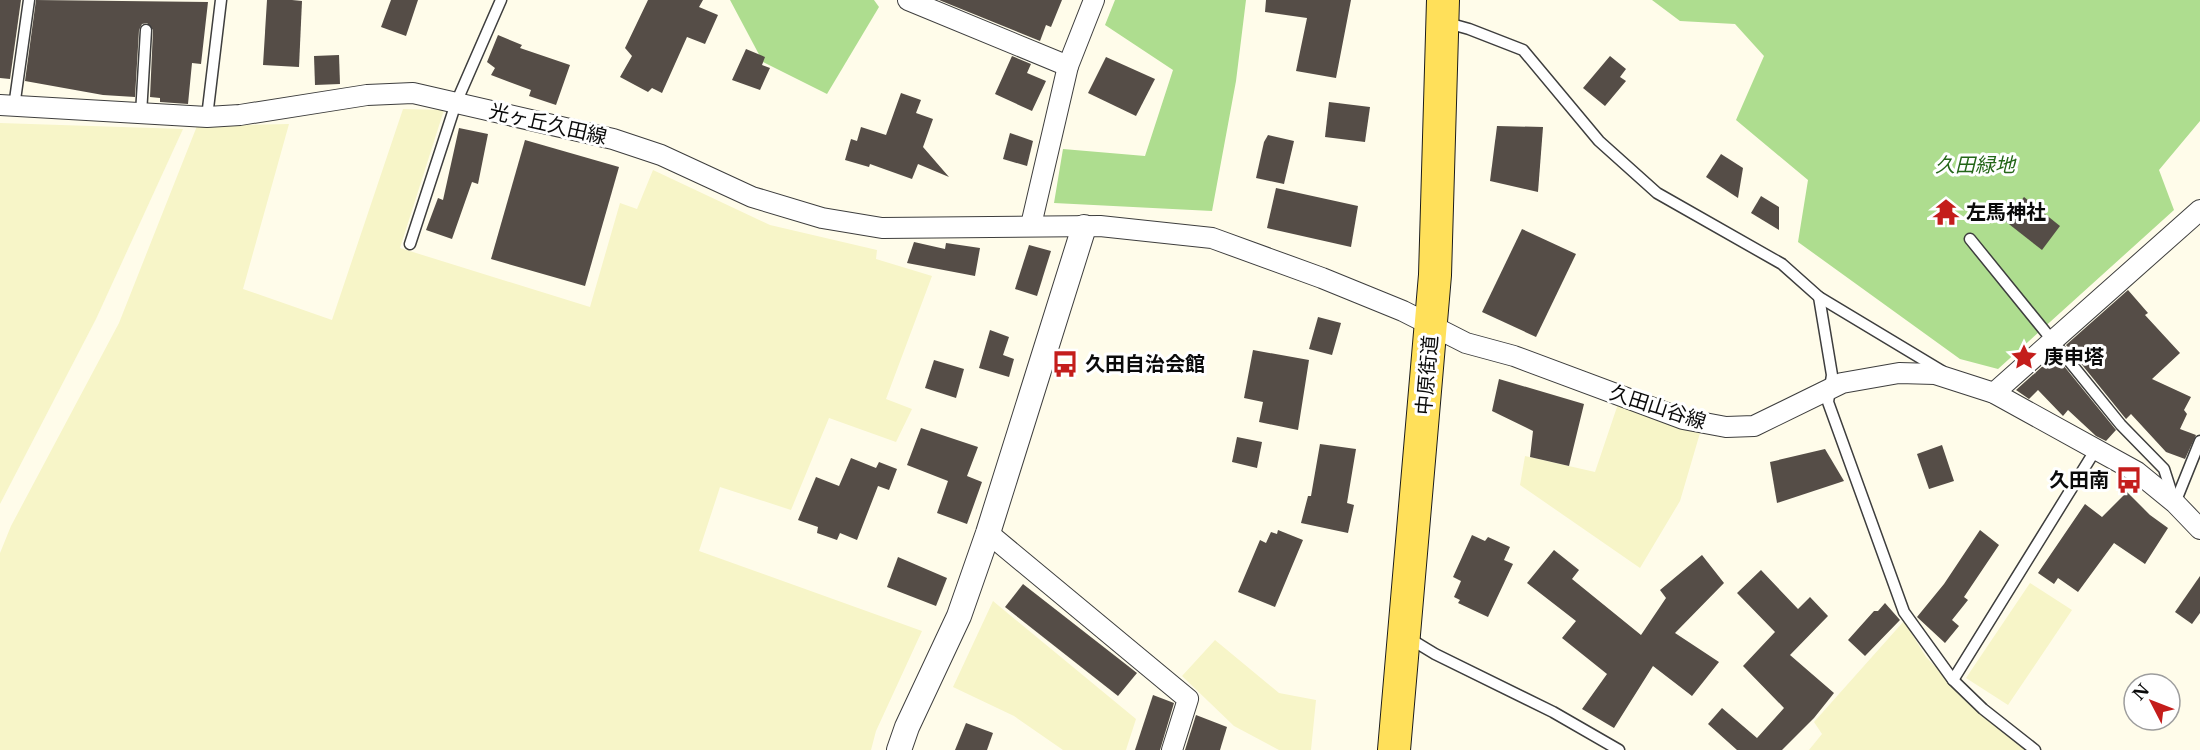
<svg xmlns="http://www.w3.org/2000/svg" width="2200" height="750" font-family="'Libre Baskerville','Noto Sans JP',serif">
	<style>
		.farmland { fill: #f7f5c8 }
		.forest { fill: #aedd8f }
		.building { fill: #554d47 }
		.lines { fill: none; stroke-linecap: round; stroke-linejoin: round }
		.service-casing { stroke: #3e3e3e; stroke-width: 13 }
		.minor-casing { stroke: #3e3e3e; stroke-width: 22 }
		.tertiary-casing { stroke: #3e3e3e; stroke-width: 26 }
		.primary-casing { stroke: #1c1c1c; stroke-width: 34 }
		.service { stroke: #fff; stroke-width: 10 }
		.minor { stroke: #fff; stroke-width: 20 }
		.tertiary { stroke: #fff; stroke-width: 24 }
		.primary { stroke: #ffe05a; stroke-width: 32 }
		.labels { text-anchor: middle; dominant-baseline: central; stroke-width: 6; stroke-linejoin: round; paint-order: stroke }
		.street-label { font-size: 20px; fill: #0b0b0b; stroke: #fff }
		.park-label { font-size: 20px; font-style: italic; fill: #246618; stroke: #fff }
		.poi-label { font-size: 20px; font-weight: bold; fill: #0b0b0b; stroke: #fff; text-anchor: start }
	</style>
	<rect width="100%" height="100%" fill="#fffcea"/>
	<g class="farmland">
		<polygon points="403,109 444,110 400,248 590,307 620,203 637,209 653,170 770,225 877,250 876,259 932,276 886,399 912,409 896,442 829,418 791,510 720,487 699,551 922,631 876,731 871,750 0,750 0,553 11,526 119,323 197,126 289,124 243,289 332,320"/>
		<polygon points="0,123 183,129 96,319 0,504"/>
		<polygon points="1618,404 1700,433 1680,501 1640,568 1520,485 1525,456 1595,472"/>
		<polygon points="2030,583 2072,610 2008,705 1966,678"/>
		<polygon points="993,601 1136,719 1126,750 1063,750 1014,716 953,687"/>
		<polygon points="1904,621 1926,657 1951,683 2028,750 1809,750 1822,734 1814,722"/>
		<polygon points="1215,640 1279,693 1316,700 1311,750 1279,750 1234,726 1182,676"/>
	</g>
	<g class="forest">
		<polygon points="730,0 874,0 879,7 827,94 763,62"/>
		<polygon points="1115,0 1246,0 1236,81 1212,211 1054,203 1063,149 1145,156 1173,70 1105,25"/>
		<polygon points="1652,0 2200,0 2200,121 2159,170 2174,210 1998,369 1960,359 1798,242 1808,180 1736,120 1764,56 1735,24 1680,21"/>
	</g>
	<g class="building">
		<polygon points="0,0 21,0 10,79 0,78"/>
		<polygon points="36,0 208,2 201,64 192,63 188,104 160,102 160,98 150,97 153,30 147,23 142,24 139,30 135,97 103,95 25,81"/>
		<polygon points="292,0 302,1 299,67 263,65 267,0"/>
		<polygon points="391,0 418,0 406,36 381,27"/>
		<polygon points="648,0 703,0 699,7 718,15 705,44 687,37 662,93 652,88 648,92 620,77 632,56 625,48"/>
		<polygon points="939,0 1062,0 1051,27 1046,25 1040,41"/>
		<polygon points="1266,0 1351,0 1336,78 1296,71 1307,18 1265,12"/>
		<polygon points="498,35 522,45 520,48 570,65 556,105 529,96 531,90 491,75 495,68 487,62"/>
		<polygon points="746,49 765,57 762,65 770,68 760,90 732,80"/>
		<polygon points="339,55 340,84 315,85 314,56"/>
		<polygon points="1012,56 1031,64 1027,73 1046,81 1032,111 995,94"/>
		<polygon points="1610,56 1626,69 1620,77 1626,81 1605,106 1583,88"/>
		<polygon points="1106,57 1155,79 1136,116 1088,93"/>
		<polygon points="901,93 921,100 916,113 933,119 923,147 949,177 918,164 912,179 870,164 869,167 845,160 851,139 857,141 861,127 886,135"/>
		<polygon points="1329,102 1370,107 1365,142 1325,137"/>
		<polygon points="1497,126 1543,127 1538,192 1490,181"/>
		<polygon points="459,128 488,134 478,184 472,182 452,239 426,230 438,198 443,200"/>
		<polygon points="1010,133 1033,141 1027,166 1003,159"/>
		<polygon points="1268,135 1294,141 1284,184 1256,178 1264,142"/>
		<polygon points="525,140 619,167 585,286 491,259"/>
		<polygon points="1721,154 1743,168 1738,198 1706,177"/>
		<polygon points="1276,188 1358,206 1351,247 1267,228"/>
		<polygon points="1761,196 1779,207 1779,230 1751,213"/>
		<polygon points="2024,197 2060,226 2042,250 2005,221"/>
		<polygon points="1522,229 1576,254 1536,337 1482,312"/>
		<polygon points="914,242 945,249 946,243 980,248 975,276 907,263"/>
		<polygon points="1029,245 1051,251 1037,296 1015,289"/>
		<polygon points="2128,290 2148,313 2145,315 2180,353 2152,379 2191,397 2184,410 2187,414 2180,429 2196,435 2185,459 2166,452 2131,414 2126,419 2066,345"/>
		<polygon points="1318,317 1341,323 1332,355 1309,349"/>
		<polygon points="990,330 1009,337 1003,355 1014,359 1009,377 979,368"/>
		<polygon points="1253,350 1309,360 1298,430 1259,422 1263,402 1244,398"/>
		<polygon points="2055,355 2116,430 2106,441 2096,436 2068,410 2063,416 2038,390 2029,399 2016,390"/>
		<polygon points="934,360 964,369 956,398 925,388"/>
		<polygon points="1499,379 1584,404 1569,466 1530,457 1533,431 1492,411"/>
		<polygon points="921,428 978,447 967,476 982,482 967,524 937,513 948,481 907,465"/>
		<polygon points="1237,437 1262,442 1257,468 1232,462"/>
		<polygon points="1320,444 1356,449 1347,503 1354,505 1348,533 1301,523 1308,496 1311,496"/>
		<polygon points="1942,445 1954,481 1929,489 1917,454"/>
		<polygon points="1825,449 1844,481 1777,503 1770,462"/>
		<polygon points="851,458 876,468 879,462 897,469 889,490 878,486 857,540 840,533 837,540 817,533 818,527 798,520 816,477 839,486"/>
		<polygon points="2127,492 2150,515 2168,528 2145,564 2114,543 2078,592 2058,578 2054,584 2038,573 2085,504 2102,517"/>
		<polygon points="1278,530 1303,540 1275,607 1238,592 1260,540 1266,543 1271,532 1277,534"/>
		<polygon points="1980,530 1999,545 1964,597 1968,600 1952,620 1959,626 1945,643 1917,617 1944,584"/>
		<polygon points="1472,535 1485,541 1488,537 1510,547 1504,560 1513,564 1488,617 1458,603 1460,600 1454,597 1461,581 1453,577"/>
		<polygon points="1554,550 1579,570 1572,579 1641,635 1666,598 1660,590 1702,555 1724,583 1675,633 1719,662 1692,696 1653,666 1614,728 1582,709 1607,674 1562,638 1576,621 1527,583"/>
		<polygon points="898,557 947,578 936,606 887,587"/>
		<polygon points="1761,570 1798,609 1810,597 1828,616 1790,655 1834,693 1814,718 1782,750 1737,750 1708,724 1722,708 1757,738 1784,708 1743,666 1775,632 1737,593"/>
		<polygon points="2200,576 2200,613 2192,624 2175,612"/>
		<polygon points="1023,584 1137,673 1118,696 1005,607"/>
		<polygon points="1885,603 1900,620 1865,656 1848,640 1874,611 1878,611"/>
		<polygon points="1153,695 1174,703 1160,750 1135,750"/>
		<polygon points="1196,715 1227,727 1220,750 1185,750"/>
		<polygon points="966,723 993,733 987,750 955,750"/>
	</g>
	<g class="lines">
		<defs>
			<g id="service">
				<polyline points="1444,22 1469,29 1523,50 1599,141 1657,193 1782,264 1819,297 1942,371"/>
				<polyline points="14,107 29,0"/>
				<polyline points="141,114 146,30"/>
				<polyline points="207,117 221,0"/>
				<polyline points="1970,239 2121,425 2164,469 2173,497"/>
				<polyline points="410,244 456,103 501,0"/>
				<polyline points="1819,297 1832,375 1828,402 1904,612 1953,680 1983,709 2035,750"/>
				<polyline points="2175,503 2200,441"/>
				<polyline points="1407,637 1435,654 1553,712 1619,750"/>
				<polyline points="1953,680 2096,449"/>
			</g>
			<g id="minor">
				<polyline points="908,0 1068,66"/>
				<polyline points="0,105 207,117 240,115 367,95 413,93 613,139 661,155 752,197 822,218 882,228 1100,226 1212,238 1322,278 1403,311 1466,343 1514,356 1683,419 1726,427 1754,426 1842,383 1899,373 1935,374 1994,393 2137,472 2175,503 2200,529"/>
				<polyline points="1031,225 1068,66 1094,0"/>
				<polyline points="1994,393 2200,210"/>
				<polyline points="988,533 1188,699 1172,750"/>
			</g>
			<polyline id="tertiary" points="899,750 907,727 959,616 988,533 1084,227"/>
			<polyline id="primary" points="1394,750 1435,275 1443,0"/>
		</defs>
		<use href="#service" class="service-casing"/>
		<use href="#minor" class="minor-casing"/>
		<use href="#tertiary" class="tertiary-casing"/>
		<use href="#primary" class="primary-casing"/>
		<use href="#service" class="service"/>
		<use href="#minor" class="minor"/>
		<use href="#tertiary" class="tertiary"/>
		<use href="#primary" class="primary"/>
	</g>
	<defs>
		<symbol id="temple-bare" viewBox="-9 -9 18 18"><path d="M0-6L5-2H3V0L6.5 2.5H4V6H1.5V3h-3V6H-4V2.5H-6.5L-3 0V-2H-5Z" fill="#c41d1b" stroke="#fff" stroke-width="2.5" paint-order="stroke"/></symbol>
		<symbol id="sight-bare" viewBox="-9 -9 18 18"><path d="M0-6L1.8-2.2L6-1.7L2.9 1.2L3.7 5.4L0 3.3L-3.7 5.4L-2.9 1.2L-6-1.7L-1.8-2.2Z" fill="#c41d1b" stroke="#fff" stroke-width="2.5" paint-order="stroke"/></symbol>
		<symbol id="bus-bare" viewBox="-9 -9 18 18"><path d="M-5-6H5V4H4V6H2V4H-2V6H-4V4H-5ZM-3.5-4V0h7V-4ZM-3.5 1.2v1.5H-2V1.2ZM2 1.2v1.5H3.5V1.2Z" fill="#c41d1b" stroke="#fff" stroke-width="2.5" paint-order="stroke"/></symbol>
	</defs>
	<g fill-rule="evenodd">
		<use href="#temple-bare" x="1927" y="193" width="38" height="38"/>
		<use href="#sight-bare" x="2005" y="338" width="38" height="38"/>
		<use href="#bus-bare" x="1046" y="345" width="38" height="38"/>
		<use href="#bus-bare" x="2110" y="461" width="38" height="38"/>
	</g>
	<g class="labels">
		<g class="street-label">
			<text transform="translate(548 124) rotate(13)">光ヶ丘久田線</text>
			<text transform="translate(1427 375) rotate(-85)">中原街道</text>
			<text transform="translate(1658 407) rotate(18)">久田山谷線</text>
		</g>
		<g class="park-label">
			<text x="1975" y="165">久田緑地</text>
		</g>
		<g class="poi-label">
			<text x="1966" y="212">左馬神社</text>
			<text x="2044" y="357">庚申塔</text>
			<text x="1085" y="364">久田自治会館</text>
			<text x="2109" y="480" text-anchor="end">久田南</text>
		</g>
	</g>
	<g transform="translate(2152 702) rotate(312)"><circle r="28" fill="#ffffff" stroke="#9d9d9d" stroke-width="1.5"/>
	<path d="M0-4.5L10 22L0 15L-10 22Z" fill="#c41d1b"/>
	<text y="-9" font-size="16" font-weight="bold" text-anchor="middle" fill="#0b0b0b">N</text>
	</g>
</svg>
